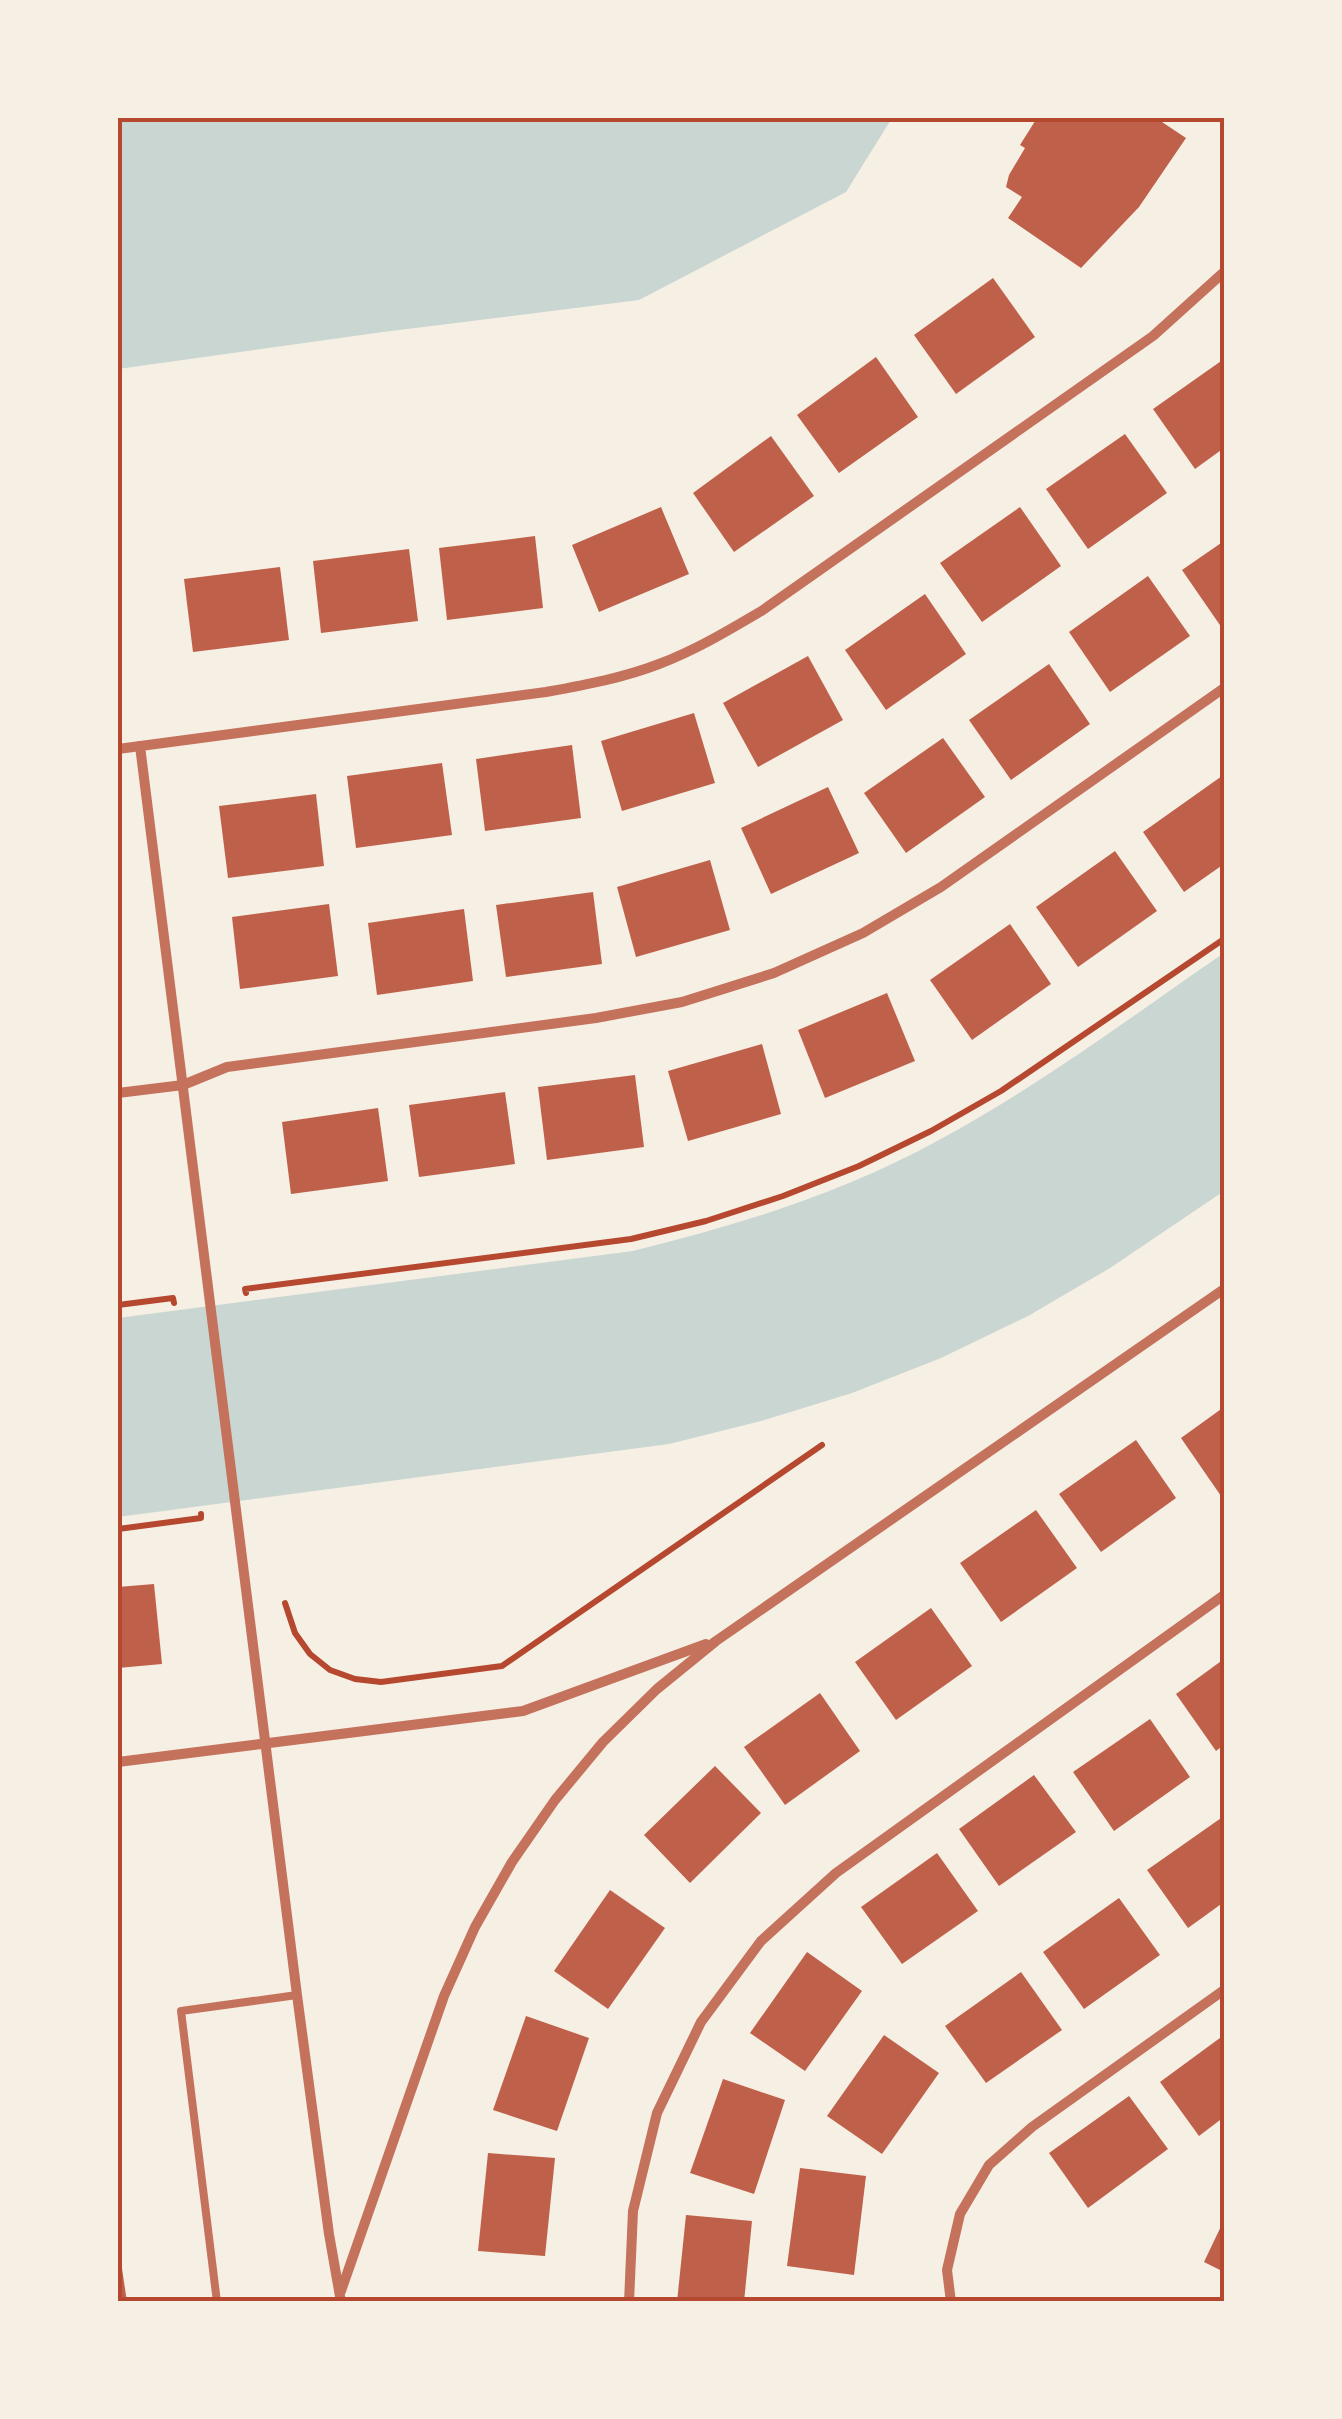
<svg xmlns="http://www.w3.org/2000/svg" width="1342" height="2419" font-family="Ubuntu,sans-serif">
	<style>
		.water { fill: #c9d6d2 }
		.building { fill: #bf614a }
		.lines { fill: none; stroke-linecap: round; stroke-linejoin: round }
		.path { stroke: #b5482f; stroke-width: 6 }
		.service { stroke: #c5725c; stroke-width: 8 }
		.minor { stroke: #c5725c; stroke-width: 10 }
		.neatline { fill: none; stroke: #b5482f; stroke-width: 4 }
	</style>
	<rect width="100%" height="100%" fill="#f6efe4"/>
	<g class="water">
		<polygon points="118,118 892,118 846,192 639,300 383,332 118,369"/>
		<path d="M1224,953V1191L1110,1268L1028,1316L941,1358L852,1393L761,1421L669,1444L118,1517V1318L633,1251C739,1225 843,1193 939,1140C1039,1086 1131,1017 1224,953Z"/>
	</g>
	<g class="building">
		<polygon points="1037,118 1156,118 1186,138 1139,207 1081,268 1008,218 1022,197 1006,187 1009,175 1025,148 1020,145"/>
		<polygon points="993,278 1035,337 956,394 914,335"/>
		<polygon points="876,357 918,417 839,473 797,415"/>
		<polygon points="1224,359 1224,448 1195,469 1153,409"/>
		<polygon points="1125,434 1167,493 1088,549 1046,489"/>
		<polygon points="771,436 814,496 734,552 693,493"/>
		<polygon points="661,507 689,574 599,612 572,545"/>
		<polygon points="1020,507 1061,566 982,622 940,563"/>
		<polygon points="535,536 543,608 447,620 439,548"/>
		<polygon points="1224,541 1224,631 1182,570"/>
		<polygon points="409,549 418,621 321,633 313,561"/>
		<polygon points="280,567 289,640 193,652 184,579"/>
		<polygon points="1148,576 1190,636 1110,692 1069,632"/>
		<polygon points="925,594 966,654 886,710 845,650"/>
		<polygon points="808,656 843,720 758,767 723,703"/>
		<polygon points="1049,664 1090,724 1011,780 969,720"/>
		<polygon points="694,713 715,783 622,811 601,741"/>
		<polygon points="943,738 985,797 906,853 864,793"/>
		<polygon points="572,745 581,818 485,831 476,759"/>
		<polygon points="442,763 452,835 356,848 347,776"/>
		<polygon points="1222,776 1224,779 1224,864 1184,892 1143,832"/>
		<polygon points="828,787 859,853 771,894 741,828"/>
		<polygon points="316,794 324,866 228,878 219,806"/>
		<polygon points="1115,851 1157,911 1078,967 1036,907"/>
		<polygon points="710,860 730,930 636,957 617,887"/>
		<polygon points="593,892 602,964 506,977 496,905"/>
		<polygon points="329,904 338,976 240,989 232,917"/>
		<polygon points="464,909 473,981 377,995 368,923"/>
		<polygon points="1010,924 1051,984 972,1040 930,980"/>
		<polygon points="887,993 915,1061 825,1098 798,1030"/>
		<polygon points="762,1044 781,1114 688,1141 668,1071"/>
		<polygon points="635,1075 644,1147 547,1160 538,1087"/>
		<polygon points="505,1092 515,1164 419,1177 409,1105"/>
		<polygon points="378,1108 388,1181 291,1194 282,1122"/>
		<polygon points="1224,1407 1224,1494 1221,1496 1181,1438"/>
		<polygon points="1136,1440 1176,1498 1101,1552 1059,1494"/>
		<polygon points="1036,1510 1077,1568 1001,1622 960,1563"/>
		<polygon points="154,1584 162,1664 118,1668 118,1587"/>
		<polygon points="931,1608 972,1666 896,1720 855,1662"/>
		<polygon points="1224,1659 1224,1745 1216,1751 1176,1694"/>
		<polygon points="820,1693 860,1751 785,1805 744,1747"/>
		<polygon points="1150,1719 1190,1777 1114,1831 1073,1772"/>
		<polygon points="715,1766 761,1813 690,1883 644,1835"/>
		<polygon points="1034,1775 1076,1832 999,1886 959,1829"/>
		<polygon points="1224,1816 1224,1902 1188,1928 1147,1870"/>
		<polygon points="937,1853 978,1911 902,1964 861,1907"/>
		<polygon points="610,1890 665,1928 608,2009 554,1971"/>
		<polygon points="1119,1898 1160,1955 1084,2009 1043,1952"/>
		<polygon points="807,1952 862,1991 805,2071 750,2033"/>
		<polygon points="1021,1972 1062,2030 986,2083 945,2026"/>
		<polygon points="526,2016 589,2038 557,2131 493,2110"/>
		<polygon points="884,2035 939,2073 882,2154 827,2116"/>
		<polygon points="1224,2035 1224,2117 1199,2136 1160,2082"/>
		<polygon points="723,2079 785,2100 754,2194 690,2173"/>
		<polygon points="1129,2096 1168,2149 1088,2208 1049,2153"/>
		<polygon points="488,2153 555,2158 545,2256 478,2251"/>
		<polygon points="800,2168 866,2176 854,2275 787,2266"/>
		<polygon points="686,2215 752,2221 744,2302 677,2302"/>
		<polygon points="1224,2220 1224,2272 1204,2262"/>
		<polygon points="118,2255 120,2255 127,2302 118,2302"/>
	</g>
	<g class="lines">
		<g class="path">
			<polyline points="246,1293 245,1289 631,1239 706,1221 783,1196 859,1166 931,1131 1001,1091 1224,939"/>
			<polyline points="118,1305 173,1298 174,1303"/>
			<polyline points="118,1529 201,1518 201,1514"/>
			<polyline points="285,1603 295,1633 310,1654 330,1670 355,1679 381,1682 502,1666 822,1445"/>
		</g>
		<polyline class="service" points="217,2302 181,2011 297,1995"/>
		<g class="minor">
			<polyline points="140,746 297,1995 329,2234 341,2302"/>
			<path d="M118,749L546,692C584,685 623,678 659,664C696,650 729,630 763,610L1153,336L1224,272"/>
			<polyline points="118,1093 183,1085 227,1067 596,1018 682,1002 774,973 863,933 941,887 1224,688"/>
			<polyline points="118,1762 523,1711 706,1644"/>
			<polyline points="341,2291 444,1996 475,1927 512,1862 555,1800 603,1742 657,1689 716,1641 1224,1289"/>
			<polyline points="629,2302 633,2211 657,2113 701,2022 761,1941 836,1873 1224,1595"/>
			<polyline points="951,2302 947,2270 960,2214 989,2165 1032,2127 1224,1990"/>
		</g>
	</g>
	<rect width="1342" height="2419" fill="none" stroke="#f6efe4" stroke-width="240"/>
	<rect x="120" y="120" width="1102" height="2179" class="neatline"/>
</svg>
